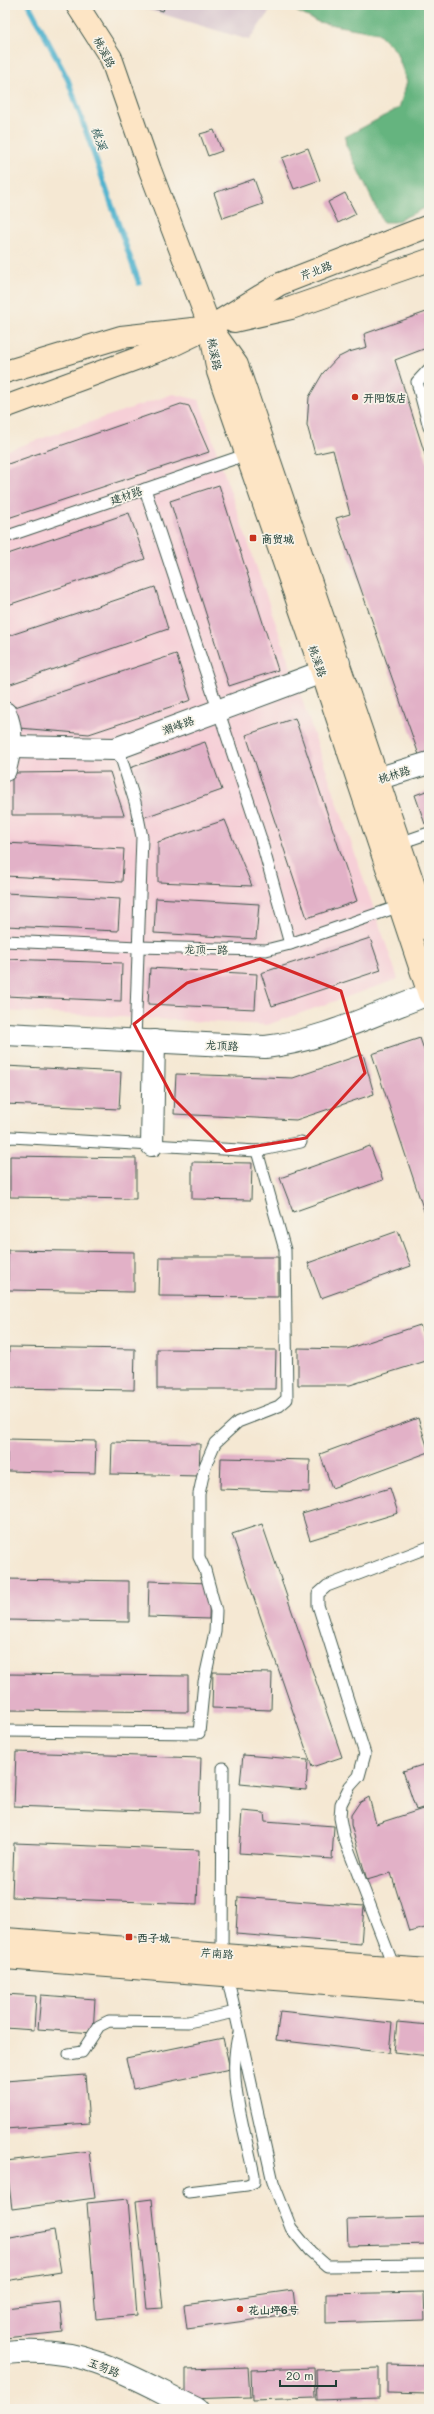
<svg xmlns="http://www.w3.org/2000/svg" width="434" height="2414" font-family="Mali,'LXGW WenKai TC',sans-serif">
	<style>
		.built { fill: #f6cfd7 }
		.industrial { fill: #d1bdc9 }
		.forest { fill: #65b47f; stroke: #42785a }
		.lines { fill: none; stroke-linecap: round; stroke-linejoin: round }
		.stream { stroke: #4fb2ce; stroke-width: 5.5 }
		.building { fill: #e2b1c7 }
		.lane-casing { stroke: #3f574c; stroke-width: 13 }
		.street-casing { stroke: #3f574c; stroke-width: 24 }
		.secondary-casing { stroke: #3f574c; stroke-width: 24 }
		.lane { stroke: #fff; stroke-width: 11 }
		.street { stroke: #fff; stroke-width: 22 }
		.secondary { stroke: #fde5c5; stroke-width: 22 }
		.marked { fill: none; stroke: #d62828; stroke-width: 3; stroke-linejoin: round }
		.poi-dot { fill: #c8321e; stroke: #f7f3e8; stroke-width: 1.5 }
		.labels { text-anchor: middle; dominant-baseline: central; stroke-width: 3.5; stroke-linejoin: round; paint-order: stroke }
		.street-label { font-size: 11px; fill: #1f3d34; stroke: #f7f3e8 }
		.poi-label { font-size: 11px; font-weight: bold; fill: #1f3d34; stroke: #f7f3e8; text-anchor: start }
		.water-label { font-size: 12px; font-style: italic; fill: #2b5a5a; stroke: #f7f3e8 }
	</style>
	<rect width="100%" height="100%" fill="#f7f3e8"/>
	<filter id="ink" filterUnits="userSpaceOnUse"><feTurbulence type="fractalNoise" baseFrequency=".025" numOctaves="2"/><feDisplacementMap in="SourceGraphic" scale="8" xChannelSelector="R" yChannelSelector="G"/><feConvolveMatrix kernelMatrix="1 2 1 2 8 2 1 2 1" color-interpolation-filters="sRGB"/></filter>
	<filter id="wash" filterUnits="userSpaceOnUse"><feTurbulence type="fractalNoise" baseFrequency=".012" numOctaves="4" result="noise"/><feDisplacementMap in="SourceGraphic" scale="16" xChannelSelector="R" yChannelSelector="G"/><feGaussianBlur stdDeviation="0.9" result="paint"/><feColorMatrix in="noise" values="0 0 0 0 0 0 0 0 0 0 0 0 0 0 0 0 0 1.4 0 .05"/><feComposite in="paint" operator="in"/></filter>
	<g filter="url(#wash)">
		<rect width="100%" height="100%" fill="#f5e8d3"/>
		<polygon class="built" points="173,394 199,400 398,979 267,1025 5,1011 5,451"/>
		<polygon class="industrial" points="132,5 274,5 249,40"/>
		<polygon class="forest" points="294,5 429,5 429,206 395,222 383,222 346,145 345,137 399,108 407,82 396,51 378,33 318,22 296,11"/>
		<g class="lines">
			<polyline class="stream" points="29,5 68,80 139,283"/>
		</g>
		<g id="blocks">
			<g class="building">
				<polygon points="142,5 165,5 163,11"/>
				<polygon points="214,130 222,151 208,156 200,134"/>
				<polygon points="308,148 320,180 294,189 282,158"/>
				<polygon points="254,179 263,204 223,218 214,193"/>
				<polygon points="345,193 356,214 338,223 328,202"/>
				<polygon points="429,311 429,347 395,360 429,467 429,752 419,755 336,518 350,514 333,450 315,454 307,425 309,397 323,373 337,358 349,352 367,347 364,334"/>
				<polygon points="181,404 189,406 209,452 5,519 5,465"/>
				<polygon points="219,485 278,670 229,686 170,501"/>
				<polygon points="129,513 145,559 5,606 5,555"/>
				<polygon points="155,587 168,629 5,686 5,637"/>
				<polygon points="176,654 191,700 89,734 19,728 12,708"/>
				<polygon points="295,718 357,901 307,918 246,735"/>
				<polygon points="205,742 222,790 142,818 124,770"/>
				<polygon points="110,772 124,815 12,815 12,773"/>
				<polygon points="429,790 429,822 425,824 415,795"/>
				<polygon points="225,820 252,886 158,882 158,842"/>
				<polygon points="5,843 124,849 122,882 5,876"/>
				<polygon points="5,893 120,899 118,931 5,926"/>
				<polygon points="156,898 259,904 256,939 154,933"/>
				<polygon points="370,938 381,970 272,1006 261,973"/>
				<polygon points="5,959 122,963 121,1001 5,996"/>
				<polygon points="150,968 257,974 255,1009 148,1004"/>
				<polygon points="420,1038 429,1064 429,1226 372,1054"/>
				<polygon points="363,1054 374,1094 296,1120 174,1114 176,1074 293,1078"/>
				<polygon points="5,1066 121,1072 119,1109 5,1104"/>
				<polygon points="370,1146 383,1180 293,1212 280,1178"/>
				<polygon points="10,1156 136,1158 136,1199 10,1197"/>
				<polygon points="192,1162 252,1163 251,1200 192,1199"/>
				<polygon points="398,1231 411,1266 321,1298 308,1263"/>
				<polygon points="8,1250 134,1252 134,1292 8,1290"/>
				<polygon points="160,1257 278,1257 278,1297 159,1296"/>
				<polygon points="420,1325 429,1351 429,1360 350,1385 298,1385 298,1348 347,1349"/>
				<polygon points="9,1347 135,1349 134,1390 8,1388"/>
				<polygon points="157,1349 276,1350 275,1389 157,1389"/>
				<polygon points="418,1418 429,1452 332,1488 320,1454"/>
				<polygon points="7,1439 96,1441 95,1473 7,1471"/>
				<polygon points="112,1442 200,1444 199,1476 111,1474"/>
				<polygon points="221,1458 310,1460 309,1492 220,1489"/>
				<polygon points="390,1488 398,1513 310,1540 302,1514"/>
				<polygon points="262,1524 342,1757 312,1767 232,1534"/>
				<polygon points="5,1579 129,1581 129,1622 5,1620"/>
				<polygon points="149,1581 210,1583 209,1619 148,1617"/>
				<polygon points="213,1672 272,1673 271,1710 212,1708"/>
				<polygon points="5,1674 188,1676 188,1712 5,1710"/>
				<polygon points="16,1752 201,1758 199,1813 14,1806"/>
				<polygon points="243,1755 308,1760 306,1790 240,1784"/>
				<polygon points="429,1763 429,1806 416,1810 403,1771"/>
				<polygon points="369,1797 376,1824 429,1807 429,1927 409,1932 391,1873 367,1880 351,1825 351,1815 359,1803"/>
				<polygon points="242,1811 264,1813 265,1821 334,1826 332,1859 239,1853"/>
				<polygon points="14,1843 199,1850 197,1904 12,1897"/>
				<polygon points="238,1897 364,1906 361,1944 236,1934"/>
				<polygon points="5,1994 36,1996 34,2030 5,2028"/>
				<polygon points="41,1995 95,1999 93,2033 38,2029"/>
				<polygon points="280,2011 392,2023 389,2053 276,2040"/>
				<polygon points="397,2022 429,2025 429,2056 394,2052"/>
				<polygon points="223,2038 230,2069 133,2089 126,2058"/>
				<polygon points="85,2075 89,2123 5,2129 5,2081"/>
				<polygon points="89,2151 95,2198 12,2209 6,2161"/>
				<polygon points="128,2199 137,2315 96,2319 87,2203"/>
				<polygon points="152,2199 163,2308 147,2309 136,2201"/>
				<polygon points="429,2217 429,2244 348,2246 347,2219"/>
				<polygon points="54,2230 61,2272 5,2281 5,2239"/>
				<polygon points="293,2290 296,2314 187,2329 184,2305"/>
				<polygon points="424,2292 425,2320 326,2323 326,2294"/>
				<polygon points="60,2302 63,2332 5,2338 5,2308"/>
				<polygon points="387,2364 429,2365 429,2394 387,2393"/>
				<polygon points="248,2367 250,2397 186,2399 186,2369"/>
				<polygon points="314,2368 315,2398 252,2400 251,2370"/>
				<polygon points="379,2368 379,2398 317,2400 316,2370"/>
			</g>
		</g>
	</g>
	<g filter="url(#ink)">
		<use href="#blocks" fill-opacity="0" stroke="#3f574c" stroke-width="1"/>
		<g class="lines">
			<defs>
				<g id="lane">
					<polyline points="429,369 417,382 429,427"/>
					<polyline points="145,489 260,836 290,944"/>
					<polyline points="5,537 248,454"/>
					<polyline points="118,748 135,802 142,837 135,1041"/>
					<polyline points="400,843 429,833"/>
					<polyline points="5,941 138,947 266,950 290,944 400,906"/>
					<polyline points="5,1139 11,1137 257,1151 301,1142"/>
					<polyline points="5,1731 199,1733 204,1682 215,1632 216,1611 205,1570 199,1557 199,1494 205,1466 215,1443 238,1422 279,1406 287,1399 285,1250 257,1151"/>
					<polyline points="223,1768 222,1953 273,2182 291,2228 310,2251 327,2266 429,2265"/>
					<polyline points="395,1970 344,1838 340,1818 341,1804 350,1786 359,1776 365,1754 318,1605 318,1594 327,1586 429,1547"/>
					<polyline points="69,2054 82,2052 99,2026 109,2021 188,2022 236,2012"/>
					<path d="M188,2192L247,2185L254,2182V2175C245,2130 226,2078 239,2033"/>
				</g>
				<g id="street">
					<path d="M5,713C14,732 10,751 5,770"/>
					<polyline points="11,747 115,749 322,672 339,663"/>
					<polyline points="360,784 429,763"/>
					<path d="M5,1034L265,1047C323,1041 375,1013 429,994"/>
					<polyline points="152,1145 154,1041"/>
					<path d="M5,2353C35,2350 68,2352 96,2362C129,2373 165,2394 197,2409"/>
				</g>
				<g id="secondary">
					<polyline points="77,5 111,58 150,170 210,327 218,372 322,672 429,994"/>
					<polyline points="234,321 291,308 429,260"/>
					<polyline points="213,331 237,365 429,930"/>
					<polyline points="5,372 121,337 210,327 280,284 429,226"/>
					<polyline points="5,407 171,346 198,333"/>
					<polyline points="5,1939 429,1970"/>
					<polyline points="5,1958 429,1991"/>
				</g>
			</defs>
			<use href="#lane" class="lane-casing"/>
			<use href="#street" class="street-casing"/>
			<use href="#secondary" class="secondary-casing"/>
			<use href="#lane" class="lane"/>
			<use href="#street" class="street"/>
			<use href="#secondary" class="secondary"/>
		</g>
	</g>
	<path class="marked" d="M260,959L341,991L365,1073L306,1138L226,1151L173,1098L134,1024L187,983Z"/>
	<g class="poi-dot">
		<circle cx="355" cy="397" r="4"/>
		<rect x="249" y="534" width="8" height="8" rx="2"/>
		<rect x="125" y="1933" width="8" height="8" rx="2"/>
		<circle cx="240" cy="2309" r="4"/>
	</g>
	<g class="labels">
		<g class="street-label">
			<text transform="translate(105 52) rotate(62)">桃溪路</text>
			<text transform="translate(316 270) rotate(-21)">芹北路</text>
			<text transform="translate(215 354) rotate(79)">桃溪路</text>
			<text transform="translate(126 495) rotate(-19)">建材路</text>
			<text transform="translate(318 661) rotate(71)">桃溪路</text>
			<text transform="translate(178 725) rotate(-20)">潮峰路</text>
			<text transform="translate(394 774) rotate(-17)">桃林路</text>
			<text transform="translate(206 949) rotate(1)">龙顶一路</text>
			<text transform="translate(222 1045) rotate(3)">龙顶路</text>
			<text transform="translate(217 1953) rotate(4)">芹南路</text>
			<text transform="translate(104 2367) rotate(21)">玉笏路</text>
		</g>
		<g class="poi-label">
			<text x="363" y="397">开阳饭店</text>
			<text x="261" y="538">商贸城</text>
			<text x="137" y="1937">西子城</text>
			<text x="248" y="2309">花山坪6号</text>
		</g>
		<g class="water-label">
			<text transform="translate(100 138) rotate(71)">桃溪</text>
		</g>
	</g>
	<rect width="434" height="2414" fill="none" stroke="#f7f3e8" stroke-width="20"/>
	<path d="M280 2380v6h56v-6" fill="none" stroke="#1f3d34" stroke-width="2"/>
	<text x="286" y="2380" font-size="12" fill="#1f3d34" stroke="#f7f3e8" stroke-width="3" paint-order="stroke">20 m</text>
</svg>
